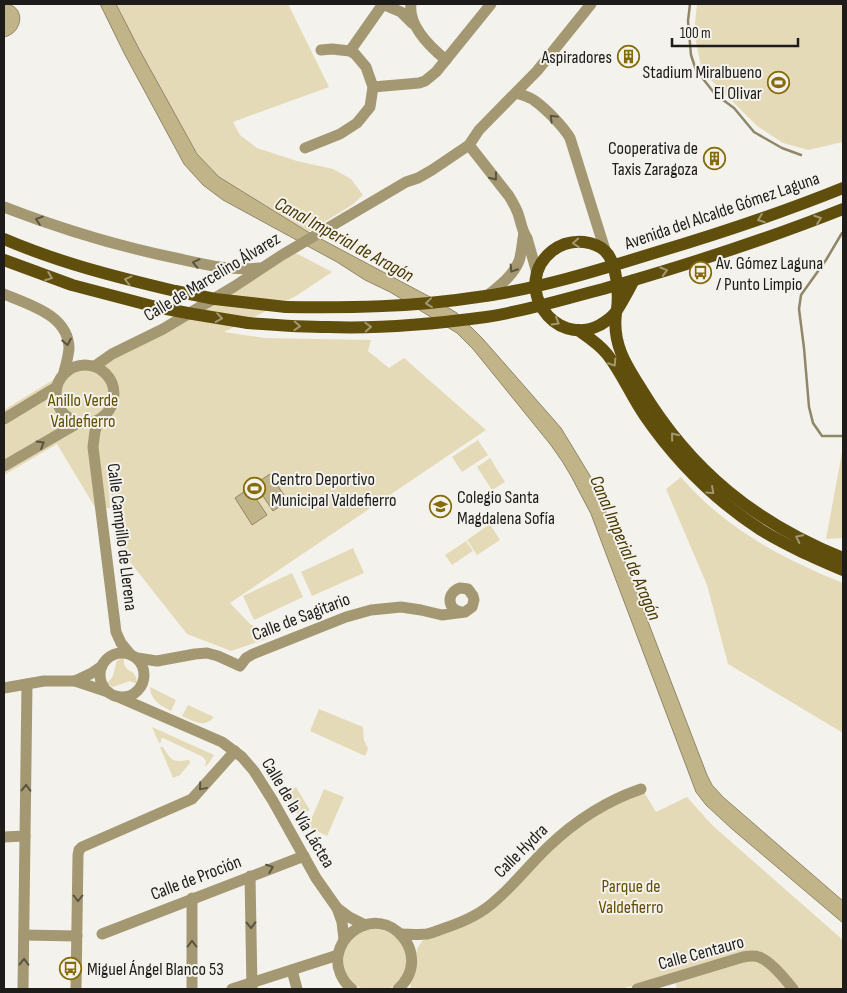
<svg xmlns="http://www.w3.org/2000/svg" width="847" height="993" font-family="'Sofia Sans Condensed',sans-serif">
	<style>
		.green { fill: #e5dab8 }
		.water { fill: #c2b489; stroke: #908668 }
		.lines { fill: none; stroke-linecap: round; stroke-linejoin: round }
		.stream { stroke: #908668; stroke-width: 2.5 }
		.minor { stroke: #a49872; stroke-width: 11 }
		.major { stroke: #604e0d; stroke-width: 12 }
		.major-bridge { stroke: #604e0d; stroke-width: 12 }
		.oneway { stroke: #5a5442 }
		.oneway2 { stroke: #a39871 }
		.labels { text-anchor: middle; dominant-baseline: central; stroke-width: 4; stroke-linejoin: round; paint-order: stroke }
		.poi-label { font-size: 18px; fill: #1d1c1a; stroke: #f4f2ec; text-anchor: start }
		.street-label { font-size: 18px; fill: #1d1c1a; stroke: #f4f2ec }
		.park-label { font-size: 18px; fill: #644f00; stroke: #f4f2ec }
		.water-label { font-size: 19px; font-style: italic; fill: #473700; stroke: #f4f2ec }
	</style>
	<rect width="100%" height="100%" fill="#f4f2ec"/>
	<g class="green">
		<polygon points="117,4 288,4 329,87 233,122 240,135 257,148 297,161 333,169 351,179 363,195 352,205 308,232 219,177 198,155 138,49"/>
		<polygon points="697,4 843,4 843,142 808,150 783,143 757,126 702,71 694,32"/>
		<path d="M290,250L332,272L296,296L224,332L265,338L371,340L368,351L389,368L404,358L486,430L230,603L250,624L260,630L269,638L231,651L187,634L115,543L113,503L109,481L110,508L96,509L57,444L4,475V410L61,375C72,366 81,363 95,366Z"/>
		<polygon points="478,440 488,455 462,472 452,457"/>
		<polygon points="843,447 843,538 826,539"/>
		<polygon points="490,458 505,482 492,490 477,467"/>
		<path d="M681,477C724,528 783,559 843,583V733L728,664L707,585L666,489Z"/>
		<polygon points="490,524 500,540 477,555 467,540"/>
		<polygon points="466,541 473,551 452,565 445,555"/>
		<polygon points="353,548 364,573 312,596 301,572"/>
		<polygon points="292,573 303,597 254,620 243,596"/>
		<path d="M124,656C122,677 137,665 137,684L130,681L113,687L105,683C116,679 113,669 117,661Z"/>
		<path d="M150,687L176,700L171,711C160,705 151,701 150,687Z"/>
		<path d="M188,705L214,717C204,729 194,721 182,716Z"/>
		<polygon points="319,709 363,727 364,740 368,749 365,756 310,731"/>
		<polygon points="152,727 214,755 209,763 205,767 206,761 203,757 163,738 161,739 161,743 159,743"/>
		<path d="M160,747H163C171,760 172,763 188,760L190,761V763L180,775L173,778Z"/>
		<polygon points="296,787 310,810 299,816 285,794"/>
		<polygon points="324,789 344,797 327,836 308,827"/>
		<polygon points="644,792 656,812 687,797 712,825 843,940 843,989 677,989 673,974 621,989 411,989 410,982 416,966 417,949 422,941 431,936 471,922 552,848 596,814"/>
		<polygon points="375,927 398,936 408,958 405,974 394,986 388,989 362,989 357,986 351,981 346,974 344,966 343,958 345,950 348,942 360,931"/>
	</g>
	<g class="water">
		<path d="M4,4C26,4 24,33 4,37Z"/>
		<polygon points="100,4 116,4 139,49 197,154 219,177 308,232 432,298 457,313 483,339 561,428 595,484 707,775 712,785 723,797 843,901 843,923 732,829 706,805 696,792 591,514 571,476 562,461 550,444 473,349 457,333 390,292 365,280 337,262 223,200 203,185 184,164 124,53"/>
		<polygon points="270,474 288,501 273,511 255,484"/>
		<polygon points="249,488 267,515 252,525 235,498"/>
	</g>
	<g class="lines">
		<g class="stream">
			<polyline points="690,4 688,21 691,55 696,70 715,94 734,108 754,132 782,148 801,155"/>
			<polyline points="842,233 826,260 801,295 799,309 804,348 809,407 813,423 822,436 843,436"/>
		</g>
		<g class="minor">
			<polyline points="382,4 401,12 412,23"/>
			<path d="M411,4C408,26 430,47 446,60"/>
			<polyline points="350,51 383,4"/>
			<polyline points="373,87 419,83 425,81 436,72 491,4"/>
			<path d="M516,93C522,95 530,97 535,101C546,109 563,126 570,138L605,250"/>
			<path d="M469,145L509,196C512,201 515,206 517,211C521,220 521,230 527,238L537,273"/>
			<polyline points="305,148 340,134 357,123 370,107 373,87 366,67 355,54 350,51 332,49 321,50"/>
			<path d="M4,207C61,229 120,247 180,259C207,265 232,271 259,268"/>
			<path d="M4,294C29,305 69,315 69,349C68,357 66,365 64,372"/>
			<path d="M487,296C499,286 513,276 519,261C522,252 522,242 524,233"/>
			<circle cx="85" cy="394" r="29"/>
			<polyline points="95,366 112,354 163,329 235,286 282,255 406,182 418,178 432,170 469,145 479,130 537,71 591,4"/>
			<polyline points="4,419 55,388"/>
			<polyline points="99,420 95,431 93,447 116,632 121,643 130,654"/>
			<polyline points="4,466 78,423"/>
			<circle cx="122" cy="675" r="22"/>
			<path d="M137,658L157,661L195,654L207,653L218,656L240,666L246,658L253,654L346,617L371,610L401,607L421,610L442,615L465,612L472,607L474,600L473,596L468,589L460,588C446,593 447,609 461,612"/>
			<polyline points="75,681 92,673 102,666"/>
			<polyline points="4,688 44,681 75,681 108,692"/>
			<polyline points="116,696 222,742 242,757 254,771 273,801 316,878 337,908 342,922 344,940"/>
			<polyline points="4,837 25,836"/>
			<polyline points="250,876 252,989"/>
			<polyline points="192,898 192,989"/>
			<polyline points="337,908 349,917 365,925"/>
			<polyline points="102,934 304,856"/>
			<path d="M400,934C409,934 419,935 427,934C433,933 439,930 445,928C463,922 481,914 495,901C514,885 530,864 548,847C575,821 606,801 641,789"/>
			<polyline points="24,935 77,936"/>
			<polyline points="292,970 297,989"/>
			<polyline points="23,989 27,684"/>
			<polyline points="76,989 78,855 79,850 82,847 192,799 235,751"/>
			<polyline points="232,989 338,955"/>
			<path d="M352,989C342,981 336,968 338,955C340,946 344,938 352,932C389,902 435,956 398,989"/>
			<path d="M637,989L743,957C748,956 754,955 759,957C770,961 786,980 793,989"/>
		</g>
		<g class="major">
			<path d="M4,239C60,263 116,277 175,291"/>
			<polyline points="4,260 72,285 156,307"/>
			<path d="M286,307C350,308 414,307 478,297C538,289 596,271 654,253C718,234 781,213 843,188"/>
			<path d="M617,309C619,294 617,262 605,251C600,246 591,243 584,242C573,241 561,244 552,251C511,284 553,349 600,325C605,322 611,318 615,313C622,303 628,291 634,280"/>
			<path d="M616,313C612,344 626,365 642,390C691,471 756,523 843,558"/>
			<path d="M248,323C275,325 301,327 328,327C380,329 434,324 486,317C526,311 564,299 603,289C684,266 765,240 843,209"/>
			<path d="M578,330C588,337 599,344 607,354C622,373 631,396 645,416C676,461 715,500 761,530C787,546 815,558 843,570"/>
		</g>
		<g class="major-bridge">
			<polyline points="175,291 215,299 286,307"/>
			<polyline points="156,307 193,314 248,323"/>
		</g>
	</g>
	<defs><path id="oneway-chevron" d="M-2-3.5L2.5 0L-2 3.5" fill="none" stroke-width="1.6" stroke-linecap="round" stroke-linejoin="round" transform="scale(1.25)"/></defs>
	<g class="oneway">
		<use href="#oneway-chevron" transform="translate(553 118) rotate(-135)"/>
		<use href="#oneway-chevron" transform="translate(494 177) rotate(52)"/>
		<use href="#oneway-chevron" transform="translate(39 220) rotate(-161)"/>
		<use href="#oneway-chevron" transform="translate(196 263) rotate(-168)"/>
		<use href="#oneway-chevron" transform="translate(513 269) rotate(123)"/>
		<use href="#oneway-chevron" transform="translate(67 342) rotate(79)"/>
		<use href="#oneway-chevron" transform="translate(41 444) rotate(-31)"/>
		<use href="#oneway-chevron" transform="translate(202 787) rotate(130)"/>
		<use href="#oneway-chevron" transform="translate(26 788) rotate(-89)"/>
		<use href="#oneway-chevron" transform="translate(270 868) rotate(-21)"/>
		<use href="#oneway-chevron" transform="translate(78 898) rotate(90)"/>
		<use href="#oneway-chevron" transform="translate(251 925) rotate(89)"/>
		<use href="#oneway-chevron" transform="translate(192 944) rotate(-90)"/>
		<use href="#oneway-chevron" transform="translate(24 962) rotate(-89)"/>
	</g>
	<g class="oneway2">
		<use href="#oneway-chevron" transform="translate(761 219) rotate(160)"/>
		<use href="#oneway-chevron" transform="translate(818 219) rotate(-20)"/>
		<use href="#oneway-chevron" transform="translate(576 243) rotate(176)"/>
		<use href="#oneway-chevron" transform="translate(664 271) rotate(-17)"/>
		<use href="#oneway-chevron" transform="translate(49 277) rotate(21)"/>
		<use href="#oneway-chevron" transform="translate(128 280) rotate(-166)"/>
		<use href="#oneway-chevron" transform="translate(429 303) rotate(174)"/>
		<use href="#oneway-chevron" transform="translate(219 318) rotate(9)"/>
		<use href="#oneway-chevron" transform="translate(556 322) rotate(30)"/>
		<use href="#oneway-chevron" transform="translate(297 326) rotate(3)"/>
		<use href="#oneway-chevron" transform="translate(368 327) rotate(-3)"/>
		<use href="#oneway-chevron" transform="translate(613 363) rotate(57)"/>
		<use href="#oneway-chevron" transform="translate(674 436) rotate(-129)"/>
		<use href="#oneway-chevron" transform="translate(711 491) rotate(42)"/>
		<use href="#oneway-chevron" transform="translate(799 538) rotate(-154)"/>
	</g>
	<defs>
		<symbol id="building-ring" viewBox="-11 -11 22 22"><circle r="9.5" fill="#f4f2ec" stroke="#856c08" stroke-width="1.5"/><path d="M-4-6H4V6H1V3H-1V6H-4ZM-2.5-4.3h1.7v1.8h-1.7ZM.8-4.3h1.7v1.8H.8ZM-2.5-1h1.7V.8h-1.7ZM.8-1h1.7V.8H.8Z" fill="#856c08"/></symbol>
		<symbol id="stadium-ring" viewBox="-11 -11 22 22"><circle r="9.5" fill="#f4f2ec" stroke="#856c08" stroke-width="1.5"/><path d="M0-5a6.5 5 0 1 0 0 10a6.5 5 0 1 0 0-10ZM-3.5-1.8h7v3.6h-7Z" fill="#856c08"/></symbol>
		<symbol id="bus-ring" viewBox="-11 -11 22 22"><circle r="9.5" fill="#f4f2ec" stroke="#856c08" stroke-width="1.5"/><path d="M-5-6H5V4H4V6H2V4H-2V6H-4V4H-5ZM-3.5-4V0h7V-4ZM-3.5 1.2v1.5H-2V1.2ZM2 1.2v1.5H3.5V1.2Z" fill="#856c08"/></symbol>
		<symbol id="school-ring" viewBox="-11 -11 22 22"><circle r="9.5" fill="#f4f2ec" stroke="#856c08" stroke-width="1.5"/><path d="M0-5L7-2L0 1L-7-2ZM-4 1L0 2.5L4 1V4Q0 6-4 4Z" fill="#856c08"/></symbol>
	</defs>
	<g fill-rule="evenodd">
		<use href="#building-ring" x="616" y="44" width="25" height="25"/>
		<use href="#stadium-ring" x="766" y="70" width="25" height="25"/>
		<use href="#building-ring" x="702" y="146" width="25" height="25"/>
		<use href="#bus-ring" x="688" y="260" width="25" height="25"/>
		<use href="#stadium-ring" x="242" y="476" width="25" height="25"/>
		<use href="#school-ring" x="428" y="494" width="25" height="25"/>
		<use href="#bus-ring" x="58" y="956" width="25" height="25"/>
	</g>
	<g class="labels">
		<g class="poi-label">
			<text x="612" y="57" text-anchor="end">Aspiradores</text>
			<text x="762" y="72" text-anchor="end">Stadium Miralbueno<tspan x="762" dy="21">El Olivar</tspan></text>
			<text x="698" y="148" text-anchor="end">Cooperativa de<tspan x="698" dy="21">Taxis Zaragoza</tspan></text>
			<text x="716" y="263">Av. Gómez Laguna<tspan x="716" dy="21">/ Punto Limpio</tspan></text>
			<text x="271" y="479">Centro Deportivo<tspan x="271" dy="21">Municipal Valdefierro</tspan></text>
			<text x="457" y="497">Colegio Santa<tspan x="457" dy="21">Magdalena Sofía</tspan></text>
			<text x="87" y="969">Miguel Ángel Blanco 53</text>
		</g>
		<g class="street-label">
			<text transform="translate(722 211) rotate(-19)">Avenida del Alcalde Gómez Laguna</text>
			<text transform="translate(212 277) rotate(-31)">Calle de Marcelino Álvarez</text>
			<text transform="translate(122 537) rotate(83)">Calle Campillo de Llerena</text>
			<text transform="translate(301 617) rotate(-21)">Calle de Sagitario</text>
			<text transform="translate(298 813) rotate(59)">Calle de la Vía Láctea</text>
			<text transform="translate(521 851) rotate(-45)">Calle Hydra</text>
			<text transform="translate(196 878) rotate(-21)">Calle de Proción</text>
			<text transform="translate(701 953) rotate(-15)">Calle Centauro</text>
		</g>
		<g class="park-label">
			<text x="83" y="400">Anillo Verde<tspan x="83" dy="21">Valdefierro</tspan></text>
			<text x="631" y="886">Parque de<tspan x="631" dy="21">Valdefierro</tspan></text>
		</g>
		<g class="water-label">
			<text transform="translate(344 240) rotate(29)">Canal Imperial de Aragón</text>
			<text transform="translate(625 548) rotate(67)">Canal Imperial de Aragón</text>
		</g>
	</g>
	<rect width="847" height="993" fill="none" stroke="#1d1c1a" stroke-width="10"/>
	<path d="M672 38v8h126v-8" fill="none" stroke="#1d1c1a" stroke-width="2.5"/>
	<text x="680" y="38" font-size="15" fill="#1d1c1a" stroke="#f4f2ec" stroke-width="4" paint-order="stroke">100 m</text>
</svg>
